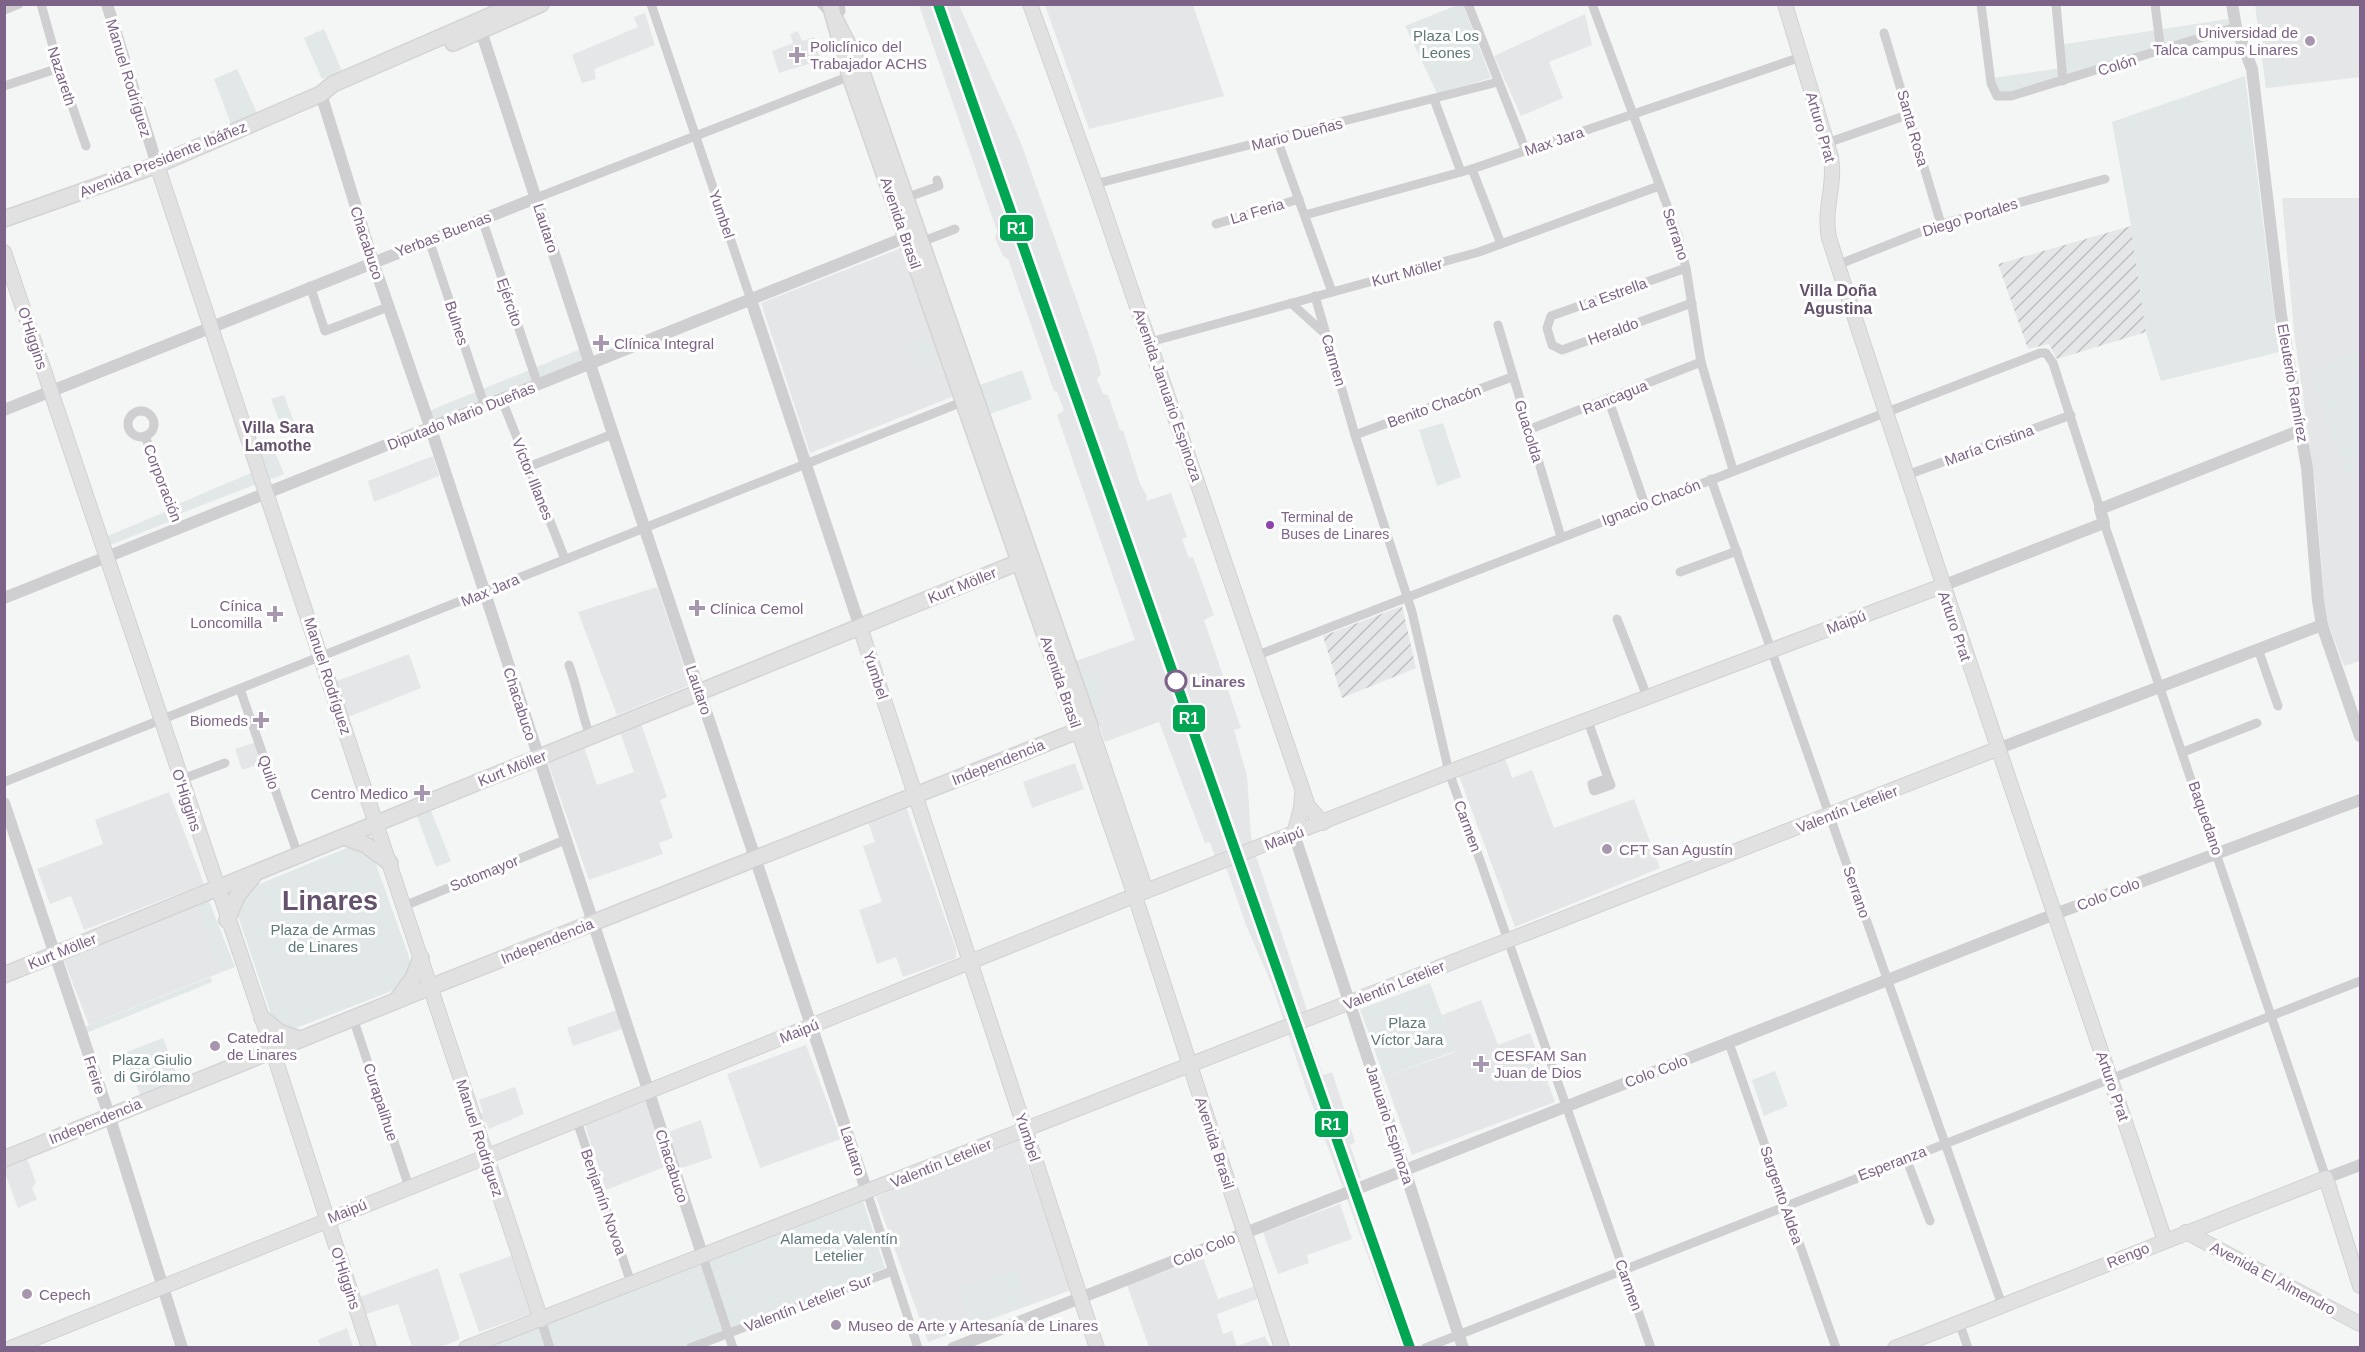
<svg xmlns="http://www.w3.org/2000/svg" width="2365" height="1352" font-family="Arial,sans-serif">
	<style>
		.built { fill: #e5e6e7 }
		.industrial { fill: url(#industrial-furrows) }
		.green { fill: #e1e8e7 }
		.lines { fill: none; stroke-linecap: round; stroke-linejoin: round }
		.secondary-casing { stroke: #d2d1d4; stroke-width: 16 }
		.primary-casing { stroke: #d4d3d5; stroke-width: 18 }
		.minor { stroke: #cfced0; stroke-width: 9 }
		.tertiary { stroke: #cfced0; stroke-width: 12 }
		.secondary { stroke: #e1e1e2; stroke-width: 14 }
		.primary { stroke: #e1e1e2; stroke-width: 15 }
		.rail-1-casing { stroke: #fff; stroke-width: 15 }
		.rail-1 { stroke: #00a651; stroke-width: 10 }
		.poi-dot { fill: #a696ae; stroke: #fff; stroke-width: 2 }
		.bus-dot { fill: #8e44ad; stroke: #fff; stroke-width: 2 }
		.stop-dot { fill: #fff; stroke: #7c6387; stroke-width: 3 }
		.labels { text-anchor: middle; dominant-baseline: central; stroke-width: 6; stroke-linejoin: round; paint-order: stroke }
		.bus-label { font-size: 14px; fill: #7c6387; stroke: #fff; text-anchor: start }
		.poi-label { font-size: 15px; fill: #7c6387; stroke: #fff; text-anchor: start }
		.park-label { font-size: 15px; fill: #5f7879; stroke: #fff }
		.street-label { font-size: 15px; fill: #7c6387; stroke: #fff }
		.stop-label { font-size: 15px; font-weight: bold; fill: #7c6387; stroke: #fff; text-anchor: start }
		.neighbourhood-label { font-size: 16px; font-weight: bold; fill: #64526c; stroke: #fff }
		.town-label { font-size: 27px; font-weight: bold; fill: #64526c; stroke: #fff }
		.line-badge { stroke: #fff; stroke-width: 2 }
		.badge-label { font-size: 16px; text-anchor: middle; font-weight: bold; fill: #fff }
	</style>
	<defs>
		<pattern id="industrial-furrows" width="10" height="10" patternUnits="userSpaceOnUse" patternTransform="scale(1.5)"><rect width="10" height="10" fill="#e5e6e7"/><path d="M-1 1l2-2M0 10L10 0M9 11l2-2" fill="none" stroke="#bfbec1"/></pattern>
	</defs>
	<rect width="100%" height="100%" fill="#f4f6f5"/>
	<g class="built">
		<polygon points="919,5 959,5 1021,143 1096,355 1101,374 1097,379 1103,394 1108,395 1120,430 1123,430 1140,484 1147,496 1146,501 1171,493 1187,537 1182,539 1189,558 1193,557 1214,615 1204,620 1241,728 1234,730 1247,776 1251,836 1257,859 1307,1010 1307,1030 1323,1075 1332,1072 1355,1142 1350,1145 1361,1177 1357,1180 1415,1347 1401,1347 1305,1085 1271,983 1246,925 1222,856 1215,858 1210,842 1205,843 1159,722 1105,742 1076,661 1135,640 1057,415 1064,410 1057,392 1054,391 1008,259 1003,256 995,238 997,231"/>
		<polygon points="1045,5 1193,5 1224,96 1089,129"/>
		<polygon points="2255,5 2360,5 2360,77 2266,88"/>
		<polygon points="645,13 655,45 594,69 596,79 582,83 572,55 638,27 634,17"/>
		<polygon points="1585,14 1592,45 1549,62 1563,98 1521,116 1494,56"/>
		<polygon points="798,31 802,41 814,37 821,60 779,73 772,51 793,43 790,34"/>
		<polygon points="2282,198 2360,198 2360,661 2344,666 2328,623 2324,603 2316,491 2294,332"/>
		<polygon points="904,247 952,397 810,453 761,303"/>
		<polygon points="433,456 439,476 374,502 368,481"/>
		<polygon points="657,587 690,685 617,715 578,612"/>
		<polygon points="409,654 421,688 346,718 334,682"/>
		<polygon points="641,724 667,797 660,800 673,838 659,843 663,854 589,880 547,760 584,747 597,785 634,772 620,732"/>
		<polygon points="256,742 262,763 242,770 235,749"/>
		<polygon points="1505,758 1512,778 1532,770 1554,828 1634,799 1660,868 1515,927 1459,776"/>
		<polygon points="1075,763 1084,789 1032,808 1023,782"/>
		<polygon points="169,792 204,884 84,930 71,896 50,904 37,869 103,844 95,820"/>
		<polygon points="906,807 956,949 956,958 903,977 896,957 877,964 859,910 882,902 863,846 875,842 868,822"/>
		<polygon points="196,906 222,972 89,1025 63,958"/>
		<polygon points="1481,1000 1498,1045 1530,1033 1555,1102 1412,1155 1384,1077 1455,1052 1442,1015"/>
		<polygon points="619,1009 625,1028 573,1046 567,1028"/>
		<polygon points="806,1045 841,1139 760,1168 727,1074"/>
		<polygon points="515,1087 524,1114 489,1129 486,1122 481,1123 479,1115 483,1113 479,1100"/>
		<polygon points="647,1101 667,1166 606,1190 585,1125"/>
		<polygon points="701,1120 712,1158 675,1170 663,1134"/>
		<polygon points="1018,1137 1071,1290 928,1342 876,1197"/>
		<polygon points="26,1156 36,1182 32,1188 37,1199 18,1208 5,1173 5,1165"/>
		<polygon points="1340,1204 1352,1239 1307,1255 1309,1263 1278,1274 1263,1232"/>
		<polygon points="511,1256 531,1314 479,1332 459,1274"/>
		<polygon points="1203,1258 1218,1299 1256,1286 1260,1298 1217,1314 1223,1334 1232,1331 1237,1346 1265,1336 1270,1347 1149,1347 1127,1285"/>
		<polygon points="438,1268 460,1339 441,1347 412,1347 398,1304 366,1314 360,1297"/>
		<polygon points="347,1328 353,1347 321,1347 318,1340"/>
	</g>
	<g class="industrial">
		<polygon points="2131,226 2146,332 2057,359 2049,344 2028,349 1998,264"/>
		<polygon points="1402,606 1416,668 1342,698 1323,636"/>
	</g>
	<g class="green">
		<polygon points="1460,4 1463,5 1491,78 1437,93 1405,26"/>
		<path d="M2256,5H2267C2252,30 2267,50 2286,67L2288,85L2266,88Z"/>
		<polygon points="2228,19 2230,27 2066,79 1996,96 1993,78 2061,68 2059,45"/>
		<polygon points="324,29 342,71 322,79 304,38"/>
		<polygon points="237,69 258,115 231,124 214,79"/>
		<polygon points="2245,76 2279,352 2161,381 2146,332 2131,226 2112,122"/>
		<polygon points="926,335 937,364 916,371 906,343"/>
		<polygon points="583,348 588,364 432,426 429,411"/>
		<polygon points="2360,352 2360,473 2348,477 2309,371"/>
		<polygon points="1022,370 1032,399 984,416 974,387"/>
		<polygon points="284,395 295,425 283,430 271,399"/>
		<polygon points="1443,423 1461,477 1437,486 1419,430"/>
		<polygon points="273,447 284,474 269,480 258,453"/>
		<polygon points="258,470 262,482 179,514 176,505"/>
		<polygon points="172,509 176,519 108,546 105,537"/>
		<polygon points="1097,668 1106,692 1095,696 1100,709 1088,713 1077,675"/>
		<polygon points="431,811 451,861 436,867 417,816"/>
		<polygon points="354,845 373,856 412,965 402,987 291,1030 273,1020 238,916 239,903 252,887"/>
		<polygon points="209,901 235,967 222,972 196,906"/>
		<polygon points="211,977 212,982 84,1034 82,1028"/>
		<polygon points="1430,983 1455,1051 1384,1077 1360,1009"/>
		<polygon points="163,1038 180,1082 141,1097 124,1053"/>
		<polygon points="1775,1071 1788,1106 1764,1116 1752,1080"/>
		<polygon points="862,1198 885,1268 681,1347 483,1348"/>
		<polygon points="1016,1269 1029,1305 974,1325 961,1289"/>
	</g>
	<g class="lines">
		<defs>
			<g id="secondary">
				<polyline points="1030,4 1095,184 1308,806 1323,823"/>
				<path d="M1785,4L1831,157C1836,184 1823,210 1829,238C1937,574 2053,906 2165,1241"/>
				<polyline points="157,165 541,1320"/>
				<polyline points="4,252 262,1018 369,1348"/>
				<polyline points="860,627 1097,1348"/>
				<polyline points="1090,726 1146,891"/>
				<polyline points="1078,730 1133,890 1282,1348"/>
				<polyline points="1294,834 1301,808 1302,794"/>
				<polyline points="2186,1232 2360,1324"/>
				<polyline points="11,1348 1146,891 1449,772 1942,586"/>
				<polyline points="466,1348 1997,749"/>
				<polyline points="1895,1348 2326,1178 2360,1286"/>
			</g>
			<g id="primary">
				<polyline points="830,4 850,76 1078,730"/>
				<polyline points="453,43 541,4"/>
				<polyline points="4,219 157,165 321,94 333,84 517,4"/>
				<polyline points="344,837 366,845 390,863"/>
				<polyline points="227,920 237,896 254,875"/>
				<polyline points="4,975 1019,562 1027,563 1035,570"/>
				<polyline points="397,1000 413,978 421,958"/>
				<polyline points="262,1018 279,1032 300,1039"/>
				<polyline points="4,1159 413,994 1090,726 861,70 835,19"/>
			</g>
		</defs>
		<use href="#secondary" class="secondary-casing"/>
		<use href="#primary" class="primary-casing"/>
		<g class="minor">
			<polyline points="41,4 59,68 86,146"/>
			<polyline points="651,4 751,300"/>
			<polyline points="821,4 835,19 841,11 840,4"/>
			<polyline points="1468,4 1526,151"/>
			<polyline points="1592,4 1678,235 1686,268 1701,362 1733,470"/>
			<polyline points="1981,4 1991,83 1997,96 2011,96 2236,27"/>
			<polyline points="2056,4 2063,81"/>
			<polyline points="2155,4 2161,52"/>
			<polyline points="4,10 19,4"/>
			<polyline points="1884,33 1941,224"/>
			<polyline points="4,86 59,68"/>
			<polyline points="1434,99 1461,172"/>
			<polyline points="1277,139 1332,292"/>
			<polyline points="1827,143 1910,114"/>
			<polyline points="1472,169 1501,244"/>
			<polyline points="1095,184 1498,82"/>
			<polyline points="536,198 850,76"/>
			<polyline points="905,198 939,186 937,180"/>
			<polyline points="1305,215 1472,169 1801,57"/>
			<polyline points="482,219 538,385"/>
			<polyline points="1216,224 1299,199"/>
			<polyline points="429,240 485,407"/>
			<polyline points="921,242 955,229"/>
			<polyline points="1837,265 1941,224 2105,179"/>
			<polyline points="1686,268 1551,316 1547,328 1552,345 1562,350 1692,303"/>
			<polyline points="310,286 325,331 388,307"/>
			<polyline points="1315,296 1355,435 1412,612 1449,772 1651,1348"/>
			<polyline points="1291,303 1323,332"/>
			<polyline points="1498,325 1561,537"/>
			<polyline points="1150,342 1479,252 1659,186"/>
			<polyline points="502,400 565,559"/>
			<polyline points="1609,401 1645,505"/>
			<circle cx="141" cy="424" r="13"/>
			<polyline points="1528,430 1701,362"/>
			<polyline points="1355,435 1512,377"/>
			<polyline points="145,436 180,529"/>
			<polyline points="528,467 613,434"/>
			<polyline points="1907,475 2071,415"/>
			<polyline points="1711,479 2002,1305"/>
			<polyline points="2104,523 2326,1178"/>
			<polyline points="1680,572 1737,551"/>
			<polyline points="1617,619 1648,699"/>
			<polyline points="2258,649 2278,706"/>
			<polyline points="1258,655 2040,353 2046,353 2053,363 2100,509"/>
			<path d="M569,665C578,689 581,712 590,736"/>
			<polyline points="240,689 298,855"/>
			<polyline points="1588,721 1608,778 1611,785 1594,791 1592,784 1608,778"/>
			<polyline points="2183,752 2257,723"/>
			<polyline points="180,780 225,763"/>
			<polyline points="4,782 967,400"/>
			<polyline points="404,906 565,840"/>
			<polyline points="353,1018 409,1187"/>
			<polyline points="1729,1043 1836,1348"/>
			<polyline points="577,1121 631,1283"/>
			<polyline points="1906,1158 1930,1221"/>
			<polyline points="867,1192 918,1348"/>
			<polyline points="703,1257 733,1348"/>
			<polyline points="541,1320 550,1348"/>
			<polyline points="1959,1322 1968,1348"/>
			<polyline points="690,1348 892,1271"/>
			<polyline points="1425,1348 2360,981"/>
		</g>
		<g class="tertiary">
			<polyline points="107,4 157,165"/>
			<polyline points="2232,4 2236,27 2252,69 2281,315 2307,468 2318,601 2322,625 2360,736"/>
			<polyline points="481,31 613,434 867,1192"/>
			<polyline points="321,94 373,262 431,429 703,1257"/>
			<polyline points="751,300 860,627"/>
			<polyline points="4,410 536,198"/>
			<polyline points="1942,586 2104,523 2100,509 2301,430"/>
			<polyline points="4,598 914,234"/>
			<polyline points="1997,749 2322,625"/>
			<polyline points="4,803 109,1115 182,1348"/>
			<polyline points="1294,834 1463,1348"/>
			<polyline points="2326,1178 2360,1165"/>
			<polyline points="953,1348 2055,914 2360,800"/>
		</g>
		<use href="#secondary" class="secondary"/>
		<use href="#primary" class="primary"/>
		<defs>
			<polyline id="rail-1" points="938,4 1410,1348"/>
		</defs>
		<use href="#rail-1" class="rail-1-casing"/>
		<use href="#rail-1" class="rail-1"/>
	</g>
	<g class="poi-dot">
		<circle cx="2310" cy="41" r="6"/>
		<path d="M794 46h6v6h6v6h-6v6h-6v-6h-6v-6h6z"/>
		<path d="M598 334h6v6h6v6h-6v6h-6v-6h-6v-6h6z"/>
		<path d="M694 599h6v6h6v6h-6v6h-6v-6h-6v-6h6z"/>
		<path d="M272 605h6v6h6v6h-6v6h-6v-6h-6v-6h6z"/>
		<path d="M258 711h6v6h6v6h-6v6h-6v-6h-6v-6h6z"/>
		<path d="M419 784h6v6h6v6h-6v6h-6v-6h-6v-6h6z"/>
		<circle cx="1607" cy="849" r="6"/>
		<circle cx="215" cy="1046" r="6"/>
		<path d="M1478 1055h6v6h6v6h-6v6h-6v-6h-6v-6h6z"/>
		<circle cx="27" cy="1294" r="6"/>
		<circle cx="836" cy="1325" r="6"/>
	</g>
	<circle class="bus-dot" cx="1270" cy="525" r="5"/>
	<circle class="stop-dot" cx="1176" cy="681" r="10"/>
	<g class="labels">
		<g class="bus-label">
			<text x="1281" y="517">Terminal de<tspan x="1281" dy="17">Buses de Linares</tspan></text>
		</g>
		<g class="poi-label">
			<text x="2298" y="32" text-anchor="end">Universidad de<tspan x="2298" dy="17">Talca campus Linares</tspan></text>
			<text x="810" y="46">Policlínico del<tspan x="810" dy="17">Trabajador ACHS</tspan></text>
			<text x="614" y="343">Clínica Integral</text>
			<text x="262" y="605" text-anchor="end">Cínica<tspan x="262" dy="17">Loncomilla</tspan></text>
			<text x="710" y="608">Clínica Cemol</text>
			<text x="248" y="720" text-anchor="end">Biomeds</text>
			<text x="408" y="793" text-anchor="end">Centro Medico</text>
			<text x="1619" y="849">CFT San Agustín</text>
			<text x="227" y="1037">Catedral<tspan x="227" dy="17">de Linares</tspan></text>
			<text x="1494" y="1055">CESFAM San<tspan x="1494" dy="17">Juan de Dios</tspan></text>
			<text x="39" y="1294">Cepech</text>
			<text x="848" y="1325">Museo de Arte y Artesanía de Linares</text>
		</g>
		<g class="park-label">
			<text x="1446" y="35">Plaza Los<tspan x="1446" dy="17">Leones</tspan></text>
			<text x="323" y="929">Plaza de Armas<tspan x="323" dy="17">de Linares</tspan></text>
			<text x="1407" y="1022">Plaza<tspan x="1407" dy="17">Víctor Jara</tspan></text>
			<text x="152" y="1059">Plaza Giulio<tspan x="152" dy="17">di Girólamo</tspan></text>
			<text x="839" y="1238">Alameda Valentín<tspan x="839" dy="17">Letelier</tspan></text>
		</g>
		<g class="street-label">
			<text transform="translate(2117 65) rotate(-17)">Colón</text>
			<text transform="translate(62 76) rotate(72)">Nazareth</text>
			<text transform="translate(129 78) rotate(73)">Manuel Rodríguez</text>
			<text transform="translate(1821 127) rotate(74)">Arturo Prat</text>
			<text transform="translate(1913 128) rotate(74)">Santa Rosa</text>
			<text transform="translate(1297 134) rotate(-14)">Mario Dueñas</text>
			<text transform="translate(1554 141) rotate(-19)">Max Jara</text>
			<text transform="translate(163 159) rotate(-22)">Avenida Presidente Ibáñez</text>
			<text transform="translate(1257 211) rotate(-17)">La Feria</text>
			<text transform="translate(722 214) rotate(71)">Yumbel</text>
			<text transform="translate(1970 217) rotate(-17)">Diego Portales</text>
			<text transform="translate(901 223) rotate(71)">Avenida Brasil</text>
			<text transform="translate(546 228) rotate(72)">Lautaro</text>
			<text transform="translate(443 234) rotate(-21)">Yerbas Buenas</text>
			<text transform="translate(1676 234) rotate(72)">Serrano</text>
			<text transform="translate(367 243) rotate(72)">Chacabuco</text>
			<text transform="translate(1407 272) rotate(-15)">Kurt Möller</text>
			<text transform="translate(1613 294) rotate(-20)">La Estrella</text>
			<text transform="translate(510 302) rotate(71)">Ejército</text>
			<text transform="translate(457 323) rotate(72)">Bulnes</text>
			<text transform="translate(1613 331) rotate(-20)">Heraldo</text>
			<text transform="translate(33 338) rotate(72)">O'Higgins</text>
			<text transform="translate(1334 360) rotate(74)">Carmen</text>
			<text transform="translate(2293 383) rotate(80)">Eleuterio Ramírez</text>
			<text transform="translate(1168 395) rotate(71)">Avenida Januario Espinoza</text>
			<text transform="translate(1615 397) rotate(-22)">Rancagua</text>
			<text transform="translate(1434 406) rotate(-20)">Benito Chacón</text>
			<text transform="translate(461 416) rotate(-22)">Diputado Mario Dueñas</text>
			<text transform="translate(1529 431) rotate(73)">Guacolda</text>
			<text transform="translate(1989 445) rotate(-20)">María Cristina</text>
			<text transform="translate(533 479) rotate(68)">Víctor Illanes</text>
			<text transform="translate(163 483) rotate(69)">Corporación</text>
			<text transform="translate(1651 502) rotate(-21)">Ignacio Chacón</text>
			<text transform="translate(962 585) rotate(-22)">Kurt Möller</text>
			<text transform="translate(490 590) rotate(-23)">Max Jara</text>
			<text transform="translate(1846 622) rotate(-21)">Maipú</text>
			<text transform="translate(1955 626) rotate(71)">Arturo Prat</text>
			<text transform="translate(876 675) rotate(72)">Yumbel</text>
			<text transform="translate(328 676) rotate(72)">Manuel Rodríguez</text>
			<text transform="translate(1061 682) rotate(71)">Avenida Brasil</text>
			<text transform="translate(699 690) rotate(71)">Lautaro</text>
			<text transform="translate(520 704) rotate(72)">Chacabuco</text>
			<text transform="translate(998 762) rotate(-22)">Independencia</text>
			<text transform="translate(512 768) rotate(-22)">Kurt Möller</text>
			<text transform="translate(269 772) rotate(71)">Quilo</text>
			<text transform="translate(187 800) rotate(72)">O'Higgins</text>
			<text transform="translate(1847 809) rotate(-21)">Valentín Letelier</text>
			<text transform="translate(2206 818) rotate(71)">Baquedano</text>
			<text transform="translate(1468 826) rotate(70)">Carmen</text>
			<text transform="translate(1284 838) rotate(-21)">Maipú</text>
			<text transform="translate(484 873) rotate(-22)">Sotomayor</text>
			<text transform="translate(1857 892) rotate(71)">Serrano</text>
			<text transform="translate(2108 894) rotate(-21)">Colo Colo</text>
			<text transform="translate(547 941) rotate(-22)">Independencia</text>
			<text transform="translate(62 951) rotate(-22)">Kurt Möller</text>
			<text transform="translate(1394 985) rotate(-22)">Valentín Letelier</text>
			<text transform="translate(799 1031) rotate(-22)">Maipú</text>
			<text transform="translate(1656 1071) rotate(-21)">Colo Colo</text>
			<text transform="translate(95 1075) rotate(72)">Freire</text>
			<text transform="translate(2113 1086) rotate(71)">Arturo Prat</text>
			<text transform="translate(381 1102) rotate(72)">Curapalihue</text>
			<text transform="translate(95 1121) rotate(-22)">Independencia</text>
			<text transform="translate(1390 1125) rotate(72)">Januario Espinoza</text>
			<text transform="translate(1028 1137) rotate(72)">Yumbel</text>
			<text transform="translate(480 1138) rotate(72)">Manuel Rodríguez</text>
			<text transform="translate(1215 1143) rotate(72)">Avenida Brasil</text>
			<text transform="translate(853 1151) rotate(72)">Lautaro</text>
			<text transform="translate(941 1163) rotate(-22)">Valentín Letelier</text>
			<text transform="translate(1892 1163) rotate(-21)">Esperanza</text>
			<text transform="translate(672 1166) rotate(72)">Chacabuco</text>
			<text transform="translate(1782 1195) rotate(71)">Sargento Aldea</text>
			<text transform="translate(604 1202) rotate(71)">Benjamín Novoa</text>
			<text transform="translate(347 1211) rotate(-22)">Maipú</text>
			<text transform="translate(1204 1249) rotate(-22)">Colo Colo</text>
			<text transform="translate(2128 1255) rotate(-22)">Rengo</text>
			<text transform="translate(346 1278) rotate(72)">O'Higgins</text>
			<text transform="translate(2273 1278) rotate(28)">Avenida El Almendro</text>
			<text transform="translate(1629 1285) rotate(70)">Carmen</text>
			<text transform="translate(808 1303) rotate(-21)">Valentín Letelier Sur</text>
		</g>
		<g class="stop-label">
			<text x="1192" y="681">Linares</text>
		</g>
		<g class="neighbourhood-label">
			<text x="1838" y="290">Villa Doña<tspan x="1838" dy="18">Agustina</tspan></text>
			<text x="278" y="427">Villa Sara<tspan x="278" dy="18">Lamothe</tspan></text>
		</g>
		<g class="town-label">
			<text x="330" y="901">Linares</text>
		</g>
	</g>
	<g class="line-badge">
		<rect x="999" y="214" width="35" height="28" rx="6" fill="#00a651"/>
		<rect x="1172" y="704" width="34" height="29" rx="6" fill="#00a651"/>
		<rect x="1314" y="1110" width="35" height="28" rx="6" fill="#00a651"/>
	</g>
	<g class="badge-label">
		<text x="1017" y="234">R1</text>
		<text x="1189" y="724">R1</text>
		<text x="1331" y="1130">R1</text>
	</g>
	<rect width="2365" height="1352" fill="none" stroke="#7c6387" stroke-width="12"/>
</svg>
